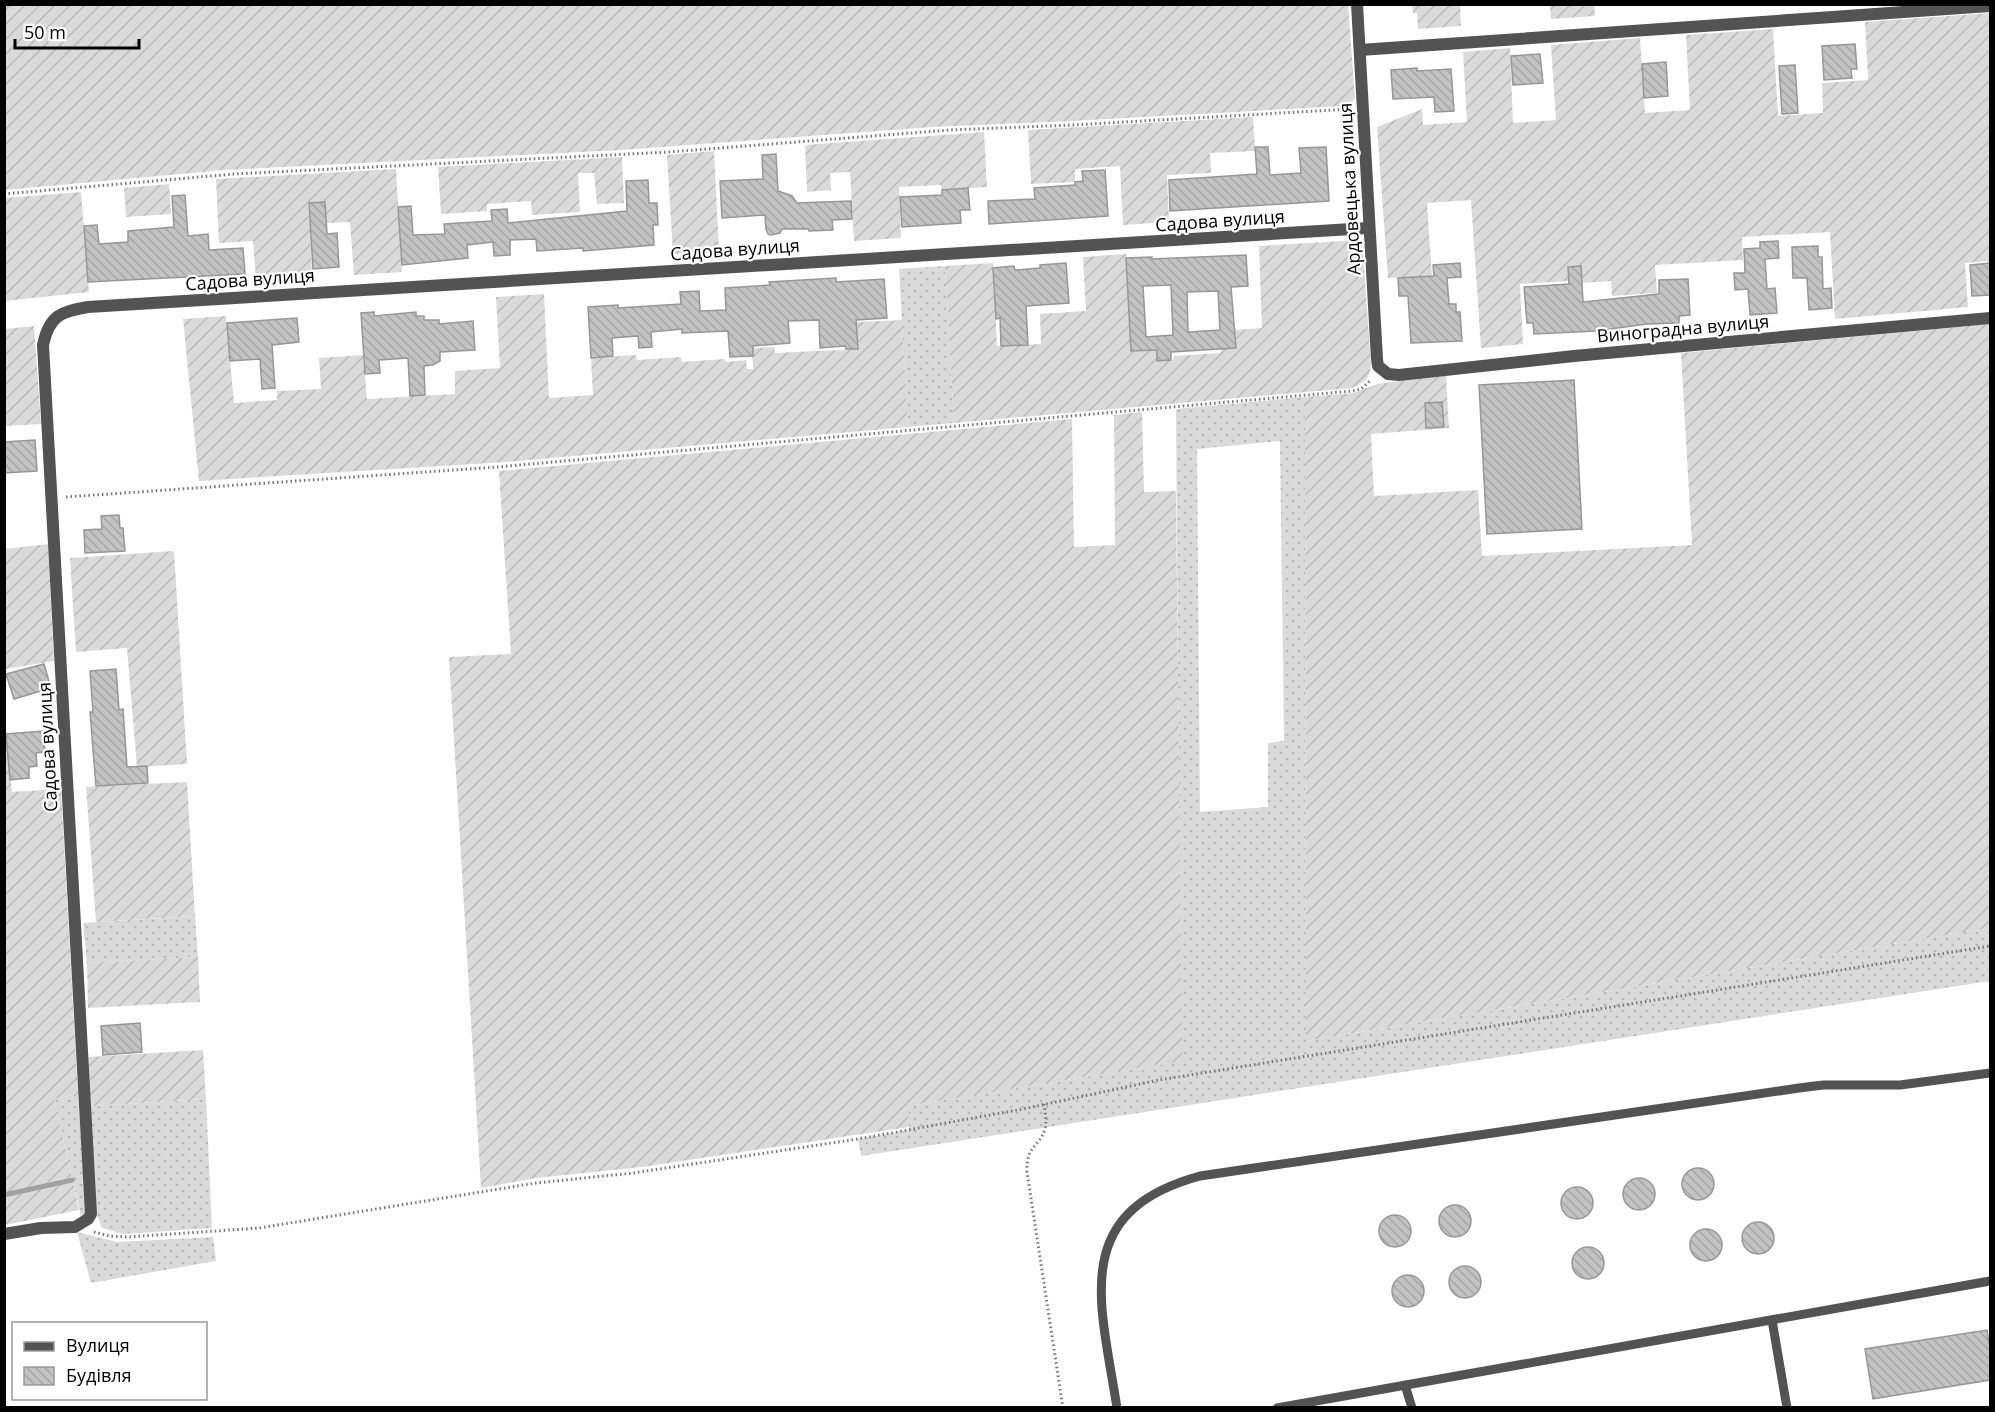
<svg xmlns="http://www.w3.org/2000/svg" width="1995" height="1412" font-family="'Open Sans',sans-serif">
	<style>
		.grass { fill: url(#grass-dots); fill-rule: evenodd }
		.garden { fill: url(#garden-furrows) }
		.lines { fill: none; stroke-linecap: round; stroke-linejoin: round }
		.stream { stroke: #a1a1a1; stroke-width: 5 }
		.building { fill: url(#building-back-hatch); stroke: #979797; stroke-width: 1.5; fill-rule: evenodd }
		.path { stroke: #757575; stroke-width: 3; stroke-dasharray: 1.5 3; stroke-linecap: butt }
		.service { stroke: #535353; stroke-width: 9 }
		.minor { stroke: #535353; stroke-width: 12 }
		.labels { text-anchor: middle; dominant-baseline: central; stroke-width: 4.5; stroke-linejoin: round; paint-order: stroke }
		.street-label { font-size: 18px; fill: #000; stroke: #fff }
	</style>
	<defs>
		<pattern id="grass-dots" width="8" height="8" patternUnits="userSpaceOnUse" patternTransform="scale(1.5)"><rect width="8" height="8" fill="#dadada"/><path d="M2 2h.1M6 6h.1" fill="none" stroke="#b9b9b9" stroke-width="1.8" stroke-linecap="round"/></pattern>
		<pattern id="garden-furrows" width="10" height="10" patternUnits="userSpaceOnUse" patternTransform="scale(1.5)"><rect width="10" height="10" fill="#dadada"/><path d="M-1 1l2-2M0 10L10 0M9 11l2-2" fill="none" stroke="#b9b9b9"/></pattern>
		<pattern id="building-back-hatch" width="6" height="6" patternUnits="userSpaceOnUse" patternTransform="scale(1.5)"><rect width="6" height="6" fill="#c3c3c3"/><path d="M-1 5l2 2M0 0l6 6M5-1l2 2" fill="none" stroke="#a6a6a6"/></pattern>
	</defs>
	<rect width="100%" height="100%" fill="#fff"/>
	<g class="grass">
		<polygon points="945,266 954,423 908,427 899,269"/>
		<path d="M1305,397L1306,1041L1990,928V981L861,1156L858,1139L909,1130L908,1106L1181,1061L1176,409ZM1280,441L1284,741L1268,743V807L1200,812L1197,449Z"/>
		<polygon points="195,916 198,957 87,963 83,923"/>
		<polygon points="78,1094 86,1212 82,1220 54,1099"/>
		<polygon points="206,1099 212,1228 123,1234 102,1228 96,1212 90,1106"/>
		<polygon points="77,1232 117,1242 213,1237 216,1261 91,1283"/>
	</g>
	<g class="garden">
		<polygon points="5,4 1348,5 1355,98 1350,104 1344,106 1071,121 933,127 621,150 224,170 5,190"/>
		<polygon points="1412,5 1460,5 1461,26 1418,29 1417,13 1413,13"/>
		<polygon points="1550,5 1594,5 1595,16 1551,19"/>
		<polygon points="1990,13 1990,261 1965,263 1968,307 1835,319 1830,232 1742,237 1743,260 1655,265 1657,293 1612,296 1611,281 1582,283 1581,266 1568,267 1569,281 1520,284 1523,344 1481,348 1471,200 1427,203 1432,276 1388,278 1377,127 1422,109 1423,125 1467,122 1463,52 1510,48 1513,123 1556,120 1551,45 1640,38 1645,113 1690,110 1686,35 1773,29 1778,116 1823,113 1822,83 1868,80 1865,22"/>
		<polygon points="1253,117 1255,151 1210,153 1211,173 1167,175 1169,222 1123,225 1120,166 1075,169 1075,182 1031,184 1028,130"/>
		<polygon points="984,132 987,187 942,190 941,185 899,187 901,238 854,241 850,172 830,173 831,190 807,192 805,145"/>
		<polygon points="714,151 719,251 673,254 667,155"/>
		<polygon points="622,157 624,203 597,204 594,173 578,173 580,212 532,215 531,201 487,204 487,211 441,214 438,167"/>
		<polygon points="396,169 402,272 354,275 350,222 327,223 325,202 309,203 312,277 256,281 253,241 219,243 216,179"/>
		<polygon points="169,184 171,214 126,217 124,188"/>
		<polygon points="81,192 89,292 5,301 5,198"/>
		<path d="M1362,240L1371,364C1370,378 1365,383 1352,388L954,423L945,266L993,263L997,346L1041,344L1040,314L1086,311L1083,257L1126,254L1131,351L1157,350V361L1173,360L1174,356L1221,353V349L1236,348L1235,330L1262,328L1259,246Z"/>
		<polygon points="544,294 549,398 593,395 591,358 636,355 637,360 681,357 682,362 725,359 726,362 746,360 747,369 753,369 752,348 774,347 775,353 858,349 856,322 902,320 908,427 506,462 199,481 183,319 226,316 234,403 277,400 277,391 321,389 319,358 363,355 367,399 455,394 455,371 500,368 496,297"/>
		<polygon points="1990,324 1990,928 1306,1041 1305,397 1353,393 1377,384 1446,375 1449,428 1371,434 1374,496 1478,490 1482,556 1692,545 1681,353"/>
		<polygon points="34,326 41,424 5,426 5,329"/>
		<polygon points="1142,412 1144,492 1176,491 1182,1061 908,1106 909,1127 642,1167 536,1178 481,1188 449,657 511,654 499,471 1072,419 1074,547 1115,545 1114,415"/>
		<polygon points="48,544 54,661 5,669 5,549"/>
		<polygon points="174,551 187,764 137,767 127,648 76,652 70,558"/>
		<polygon points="4,718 12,792 61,789 78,1094 54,1099 72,1177 5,1193"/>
		<polygon points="187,782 195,916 96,922 86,787"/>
		<polygon points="198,957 200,1002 88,1008 87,963"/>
		<polygon points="203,1050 206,1099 90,1106 88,1057"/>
		<polygon points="73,1182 79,1210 5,1225 5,1197"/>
	</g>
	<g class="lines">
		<polyline class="stream" points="4,1195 72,1180"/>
	</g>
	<g class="building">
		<polygon points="1855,44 1857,69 1851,69 1852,78 1824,80 1822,46"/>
		<polygon points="1540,54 1543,83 1513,85 1511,56"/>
		<polygon points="1666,62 1668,96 1644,98 1642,64"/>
		<polygon points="1795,65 1798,113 1782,114 1779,66"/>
		<polygon points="1417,68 1417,71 1451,69 1454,111 1435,112 1434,97 1393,99 1391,70"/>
		<polygon points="1255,147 1268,147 1270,175 1301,173 1299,148 1326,147 1329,201 1170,211 1169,180 1257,174"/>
		<polygon points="776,154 778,191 792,196 797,203 851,201 852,219 832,220 833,230 809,231 809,229 782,229 780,233 771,235 768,234 766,229 765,215 722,218 720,181 763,179 762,155"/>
		<polygon points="1105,170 1108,216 989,224 988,201 1035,199 1034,188 1075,185 1075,182 1083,181 1082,171"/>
		<polygon points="648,180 649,203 657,203 658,225 653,225 654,245 583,251 583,248 537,251 536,239 510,240 510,255 494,256 493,242 467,245 468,258 402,265 398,207 411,206 413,235 445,234 444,224 492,221 491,210 507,209 508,223 627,211 626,181"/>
		<polygon points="968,188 970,210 960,210 961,223 902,227 900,197 942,195 942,190"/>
		<polygon points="185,195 188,236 208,234 209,250 243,248 245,274 88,282 84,226 97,225 99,244 128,242 128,231 174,227 172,196"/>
		<polygon points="325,202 327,234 337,233 339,267 313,269 309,203"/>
		<polygon points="1778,241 1779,258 1765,259 1767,289 1775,288 1777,313 1750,315 1748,289 1735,290 1734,273 1745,273 1744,249 1760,248 1760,242"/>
		<polygon points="1818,246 1818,257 1822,257 1823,289 1831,288 1832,308 1809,310 1807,278 1793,278 1792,247"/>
		<path d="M1246,255L1248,286L1231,287L1236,348L1171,352V360L1157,361V350L1131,351L1126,258L1152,257V259ZM1171,285L1173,335L1146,337L1143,286ZM1218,291L1220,330L1188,332L1187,292Z"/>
		<polygon points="1066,263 1069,303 1026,306 1028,345 1001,346 1000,318 996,319 993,268 1014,266 1015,270 1040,268 1040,265"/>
		<polygon points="1460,263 1461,277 1447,278 1449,304 1456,304 1456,312 1460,312 1462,341 1411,343 1408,296 1399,296 1398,278 1434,276 1433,265"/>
		<polygon points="1990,263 1990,295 1972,296 1970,265"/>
		<polygon points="1581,266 1583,302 1659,294 1659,280 1688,279 1690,315 1679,316 1679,323 1647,324 1596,331 1534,334 1533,323 1527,323 1524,287 1569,284 1568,267"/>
		<polygon points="836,278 836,282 884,279 887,318 856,320 858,349 846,349 845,346 820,348 819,320 788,321 790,343 753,346 753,356 730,357 728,331 682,333 682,329 651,332 652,347 639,348 638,336 612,338 613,356 591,358 588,307 618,305 618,308 681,304 680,292 699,291 700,311 726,310 725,288 770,285 769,282"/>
		<polygon points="374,312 374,316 416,312 416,316 424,316 424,320 439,320 439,324 473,321 475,350 440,352 440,361 433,365 424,366 425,395 410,396 408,358 379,360 380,373 365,374 361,313"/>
		<polygon points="297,318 299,342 272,345 275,388 262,389 260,359 230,361 227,323"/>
		<polygon points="1574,380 1582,529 1487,534 1479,385"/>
		<polygon points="1442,402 1444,427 1426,428 1425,403"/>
		<polygon points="35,440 37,471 4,473 4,442"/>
		<polygon points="119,515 120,528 123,528 125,551 85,553 84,530 102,529 101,516"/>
		<polygon points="44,664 51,688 14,699 6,674"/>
		<polygon points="116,669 119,710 123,709 127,767 147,766 148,783 96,786 90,712 93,712 90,671"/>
		<polygon points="43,731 45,752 36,753 37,766 29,767 29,778 10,780 6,734"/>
		<polygon points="140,1023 142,1052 103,1055 101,1026"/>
		<circle cx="1698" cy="1184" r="16"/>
		<circle cx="1639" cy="1194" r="16"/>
		<circle cx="1577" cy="1203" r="16"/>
		<circle cx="1455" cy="1221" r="16"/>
		<circle cx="1395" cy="1231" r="16"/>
		<circle cx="1758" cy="1238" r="16"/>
		<circle cx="1706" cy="1245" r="16"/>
		<circle cx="1588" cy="1263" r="16"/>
		<circle cx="1465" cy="1282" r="16"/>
		<circle cx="1408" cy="1291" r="16"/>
		<polygon points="1987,1330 1990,1349 1990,1380 1873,1399 1865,1349"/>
	</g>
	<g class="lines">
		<g class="path">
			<polyline points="4,194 234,174 669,152 949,130 1073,125 1350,109"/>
			<polyline points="66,497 497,467 1352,391 1361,389 1371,380"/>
			<path d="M1044,1104C1045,1112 1047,1121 1045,1129C1039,1148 1026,1145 1027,1172L1063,1408"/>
			<polyline points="94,1232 109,1236 128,1237 259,1228 536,1183 633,1173 858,1139 1023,1109 1159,1080 1990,946"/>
		</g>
		<g class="service">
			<polyline points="1772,1320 1787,1408"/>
			<polyline points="1405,1385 1412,1408"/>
			<path d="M1117,1408C1101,1304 1068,1212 1200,1176L1799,1088L1823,1085H1900L1990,1073"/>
			<polyline points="1277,1408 1990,1281"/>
		</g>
		<g class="minor">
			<polyline points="1357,4 1377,359 1378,366 1388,374 1399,375 1574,356 1990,318"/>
			<polyline points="1360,50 1990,6"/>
			<path d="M4,1234L41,1228L75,1227L88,1219L91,1214L43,345C49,316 61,311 88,307L1368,228"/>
		</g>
	</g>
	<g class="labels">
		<g class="street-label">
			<text transform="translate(1349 189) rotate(-93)">Ардовецька вулиця</text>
			<text transform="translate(1220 220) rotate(-4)">Садова вулиця</text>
			<text transform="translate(735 249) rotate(-4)">Садова вулиця</text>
			<text transform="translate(250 279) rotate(-4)">Садова вулиця</text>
			<text transform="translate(1683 328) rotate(-5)">Виноградна вулиця</text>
			<text transform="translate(47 747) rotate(-93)">Садова вулиця</text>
		</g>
	</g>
	<rect width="1995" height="1412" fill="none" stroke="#000000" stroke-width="12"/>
	<rect x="12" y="1322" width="195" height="78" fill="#ffffff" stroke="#999999" stroke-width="1.5"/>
	<rect x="24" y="1342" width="30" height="9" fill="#535353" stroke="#999999" stroke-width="1.5"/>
	<text x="66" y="1352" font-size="18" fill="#000000">Вулиця</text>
	<rect x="24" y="1367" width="30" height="18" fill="url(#building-back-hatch)" stroke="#999999" stroke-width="1.5"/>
	<text x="66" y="1382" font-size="18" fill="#000000">Будівля</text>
	<path d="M15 39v9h124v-9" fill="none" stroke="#000000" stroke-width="3"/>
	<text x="24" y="39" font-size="18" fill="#000000" stroke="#ffffff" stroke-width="4.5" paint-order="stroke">50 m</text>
</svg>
